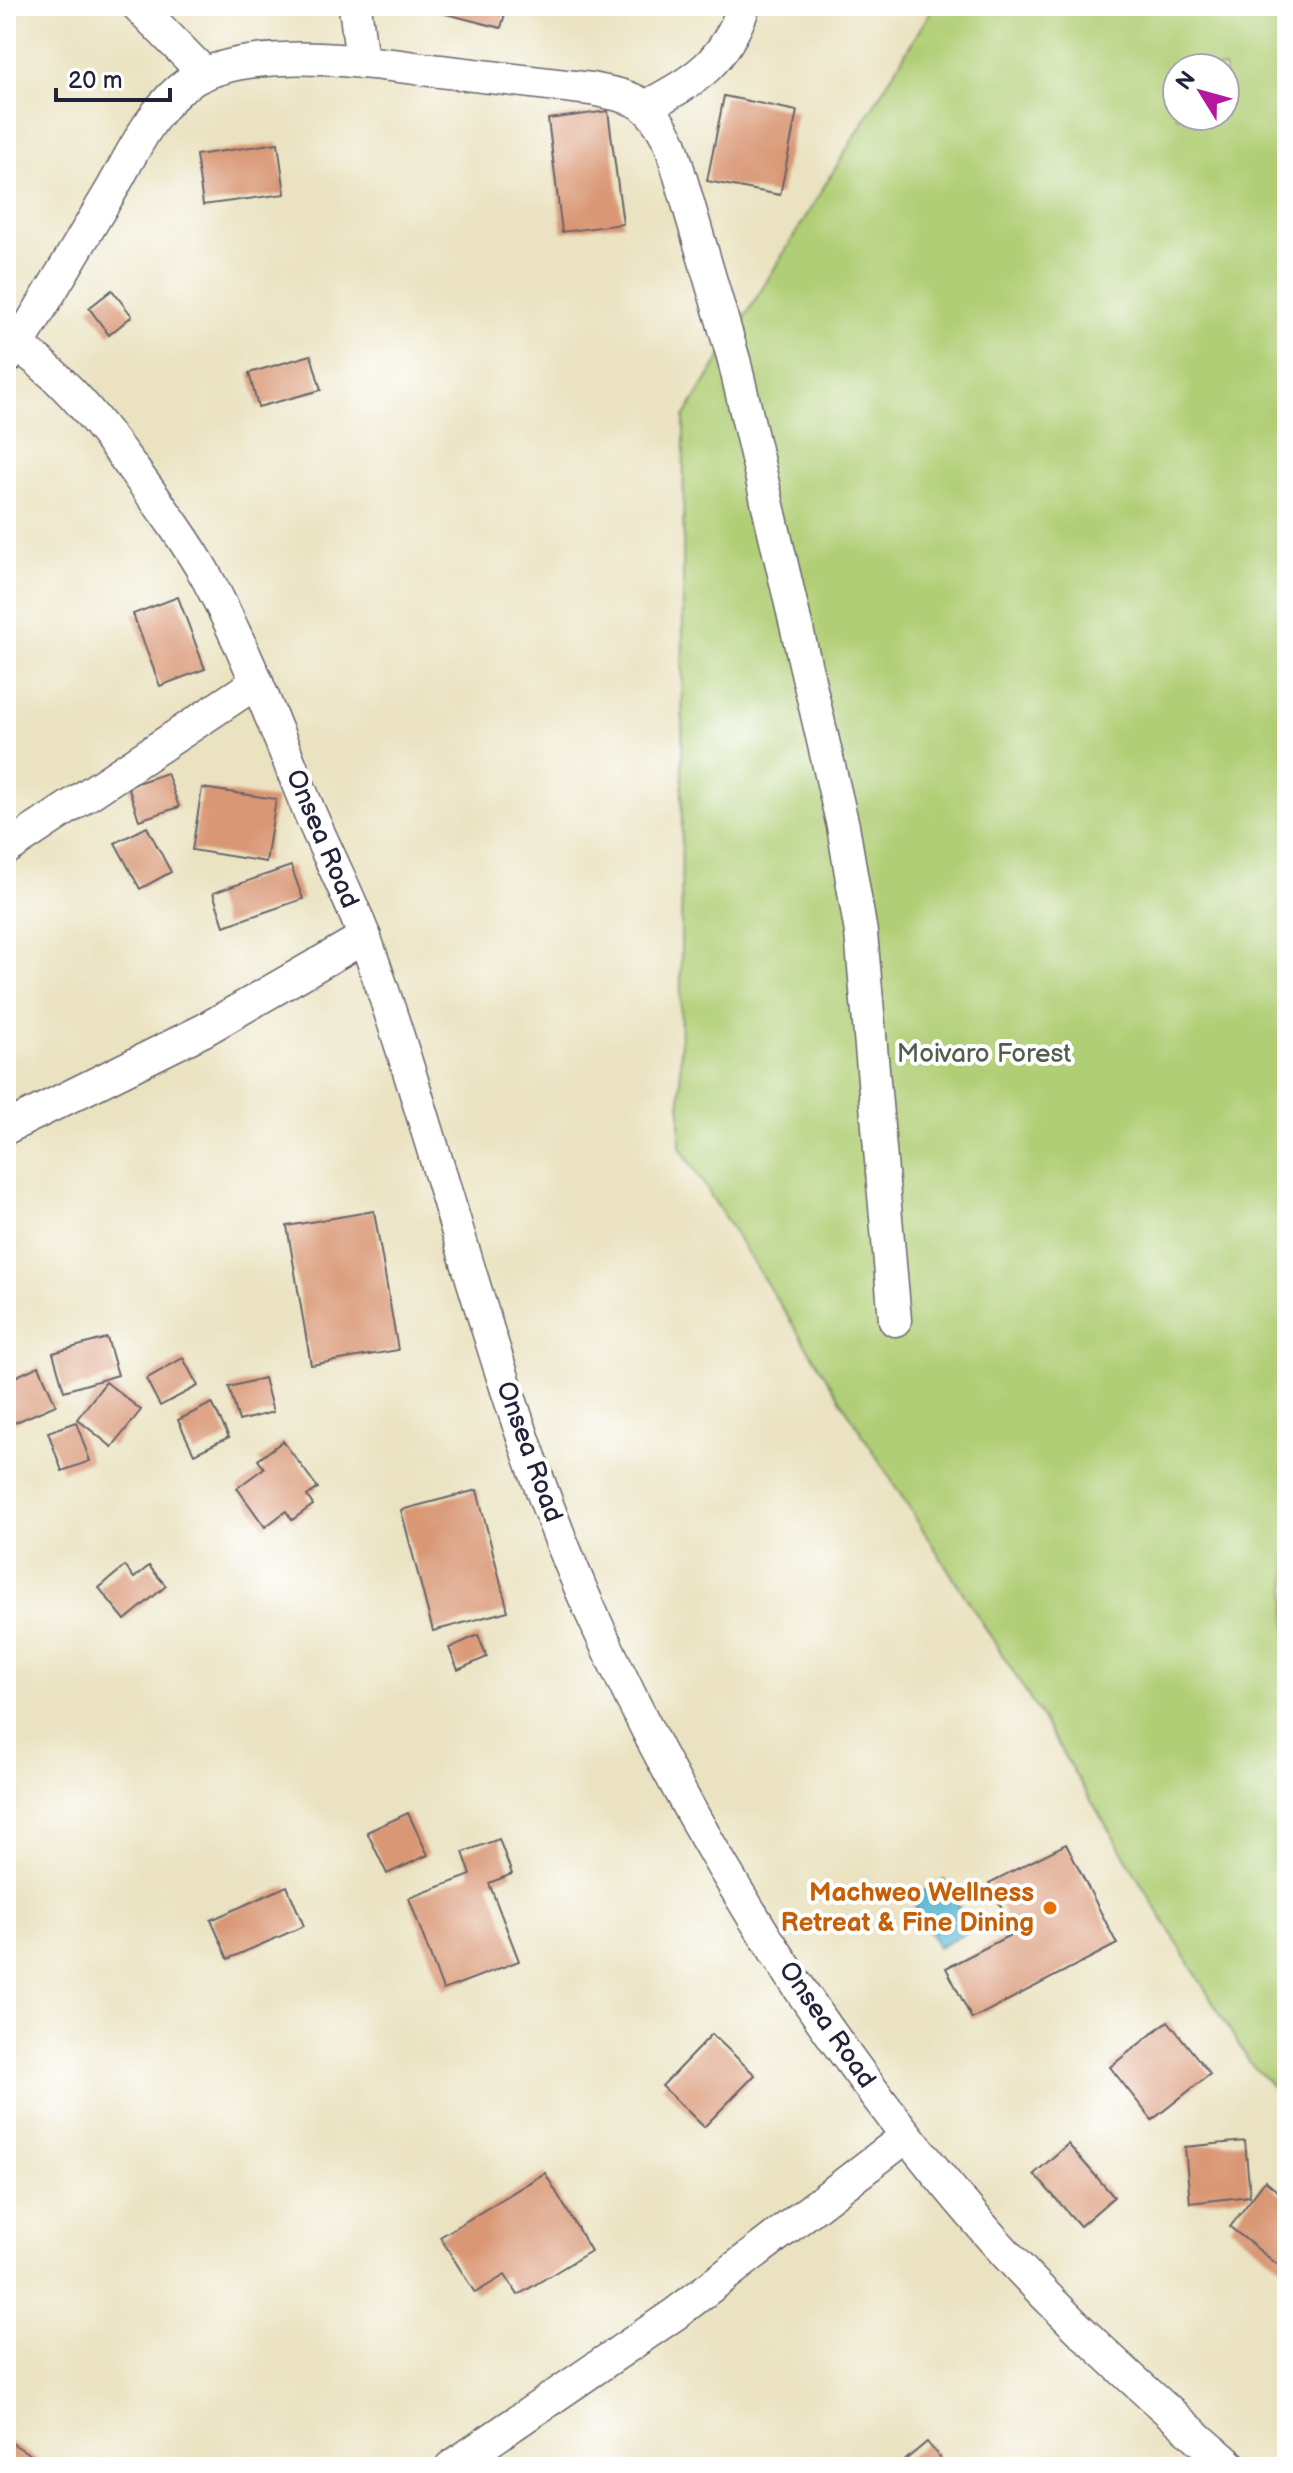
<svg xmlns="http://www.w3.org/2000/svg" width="1293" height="2473" font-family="'Balsamiq Sans',sans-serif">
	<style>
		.green { fill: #b0ce74; stroke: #697858; stroke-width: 2; fill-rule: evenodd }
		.water { fill: #4bb0cb; stroke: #366983; stroke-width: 2 }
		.building { fill: #d99775 }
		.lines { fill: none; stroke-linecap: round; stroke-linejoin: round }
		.minor-casing { stroke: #68656a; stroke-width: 35 }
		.minor { stroke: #fff; stroke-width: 32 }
		.food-dot { fill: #e8710a; stroke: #fff; stroke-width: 3 }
		.labels { text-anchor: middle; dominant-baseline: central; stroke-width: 8; stroke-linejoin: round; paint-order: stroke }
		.street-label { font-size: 26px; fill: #22223b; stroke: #fff }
		.park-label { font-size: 26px; fill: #545e4f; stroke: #fff }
		.food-label { font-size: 26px; font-weight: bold; fill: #c56008; stroke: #fff; text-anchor: end }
	</style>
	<rect width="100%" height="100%" fill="#fff"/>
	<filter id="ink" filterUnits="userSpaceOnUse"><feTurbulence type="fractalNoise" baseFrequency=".0125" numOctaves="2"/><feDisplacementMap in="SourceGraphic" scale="16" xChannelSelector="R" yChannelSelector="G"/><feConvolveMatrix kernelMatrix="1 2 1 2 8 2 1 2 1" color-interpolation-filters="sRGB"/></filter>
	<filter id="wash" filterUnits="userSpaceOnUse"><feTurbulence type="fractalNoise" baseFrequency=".006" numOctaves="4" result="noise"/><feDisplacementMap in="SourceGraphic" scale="32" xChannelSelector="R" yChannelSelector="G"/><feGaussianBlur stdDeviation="1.8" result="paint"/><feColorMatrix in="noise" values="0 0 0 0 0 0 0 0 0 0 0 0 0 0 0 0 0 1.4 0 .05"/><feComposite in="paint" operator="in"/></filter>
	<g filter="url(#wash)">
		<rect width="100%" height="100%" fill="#eae2c0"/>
		<path class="green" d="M934,6H1287V2102L1249,2062L1019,1681L680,1147L684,417ZM1177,68H1225V116H1177Z"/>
		<polygon class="water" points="944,1880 971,1930 938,1948 911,1898"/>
		<g id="blocks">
			<g class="building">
				<polygon points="437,6 507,6 501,28 435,11"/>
				<polygon points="724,96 797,111 780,195 707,181"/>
				<polygon points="608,111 623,224 562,232 548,119"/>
				<polygon points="278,143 285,194 203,205 196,155"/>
				<polygon points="112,290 132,316 109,335 89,308"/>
				<polygon points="311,355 321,390 258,407 249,373"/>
				<polygon points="178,597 205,669 160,686 133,614"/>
				<polygon points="167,773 179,807 139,820 128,786"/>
				<polygon points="202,788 276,799 266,862 192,850"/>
				<polygon points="147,827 171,872 140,889 115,843"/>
				<polygon points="291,866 303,899 224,926 213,893"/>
				<polygon points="374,1211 398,1350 311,1365 287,1226"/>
				<polygon points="107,1338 118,1375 64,1391 53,1353"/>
				<polygon points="183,1358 198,1386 160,1406 146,1379"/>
				<polygon points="39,1366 56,1405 7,1426 6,1381"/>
				<polygon points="264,1378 273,1412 239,1421 229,1387"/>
				<polygon points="106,1382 141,1410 112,1447 77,1419"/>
				<polygon points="212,1403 229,1437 194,1454 178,1420"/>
				<polygon points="76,1422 90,1461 62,1471 48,1432"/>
				<polygon points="283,1441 318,1488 307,1496 313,1505 292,1520 286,1511 265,1527 237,1488 264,1468 258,1460"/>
				<polygon points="477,1490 508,1611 433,1631 401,1510"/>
				<polygon points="125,1566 134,1578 149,1566 166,1586 125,1620 99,1588"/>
				<polygon points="478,1635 487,1657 458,1670 449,1648"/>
				<polygon points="408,1813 428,1855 387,1874 367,1832"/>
				<polygon points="499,1839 512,1874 489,1883 519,1961 443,1990 409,1898 471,1875 463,1852"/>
				<polygon points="1066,1844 1117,1944 972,2019 946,1968 1014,1933 989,1883"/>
				<polygon points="287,1886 304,1926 228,1959 211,1920"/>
				<polygon points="1168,2021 1210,2074 1152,2120 1110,2067"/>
				<polygon points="712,2034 755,2075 704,2127 662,2086"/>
				<polygon points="1245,2141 1250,2196 1190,2203 1185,2147"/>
				<polygon points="1068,2144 1114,2197 1080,2226 1034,2174"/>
				<polygon points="545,2173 591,2251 518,2295 505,2275 475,2293 440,2237"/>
				<polygon points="1265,2181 1287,2199 1287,2272 1230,2227"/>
				<polygon points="10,2442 50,2467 6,2467 6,2449"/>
				<polygon points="927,2442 947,2467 897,2467"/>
			</g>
		</g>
	</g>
	<g filter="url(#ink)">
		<use href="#blocks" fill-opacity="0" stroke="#68656a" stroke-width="2"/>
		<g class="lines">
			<defs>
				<g id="minor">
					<polyline points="138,6 204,73"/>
					<polyline points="355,6 362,62"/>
					<path d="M647,106C697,79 724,63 744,6"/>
					<path d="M6,337C55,368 94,416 128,462C155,499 184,537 206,576C244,646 273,721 302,794C322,845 349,893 367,944C445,1165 495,1395 590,1610C689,1832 821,2040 979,2223C1055,2312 1144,2391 1232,2467"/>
					<path d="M6,359L18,345C49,295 79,244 109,194C130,158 148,116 180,89C236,40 371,63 440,71C491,77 541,83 591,89C638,98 650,101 671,145L734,360L843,826L861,933L895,1320"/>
					<polyline points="6,849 257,682"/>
					<polyline points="6,1128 204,1030 365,937"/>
					<polyline points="451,2467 675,2314 907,2136"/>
				</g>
			</defs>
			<use href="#minor" class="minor-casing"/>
			<use href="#minor" class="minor"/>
		</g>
	</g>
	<circle class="food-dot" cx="1050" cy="1908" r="8"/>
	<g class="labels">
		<g class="street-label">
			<text transform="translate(322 839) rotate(67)">Onsea Road</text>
			<text transform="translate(529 1452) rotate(70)">Onsea Road</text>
			<text transform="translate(827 2025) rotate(55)">Onsea Road</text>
		</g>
		<g class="park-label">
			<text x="984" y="1054">Moivaro Forest</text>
		</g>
		<g class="food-label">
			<text x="1034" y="1893">Machweo Wellness<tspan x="1034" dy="30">Retreat &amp; Fine Dining</tspan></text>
		</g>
	</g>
	<rect width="1293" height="2473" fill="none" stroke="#fff" stroke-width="32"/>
	<g transform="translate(1201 92) rotate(307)"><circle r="38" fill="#ffffff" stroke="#a7a7b1" stroke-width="2"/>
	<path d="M0-6L14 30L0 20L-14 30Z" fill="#b5179e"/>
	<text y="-12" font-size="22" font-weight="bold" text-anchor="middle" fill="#22223b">N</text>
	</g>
	<path d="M56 88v12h114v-12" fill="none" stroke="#22223b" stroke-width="4"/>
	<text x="68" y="88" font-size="24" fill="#22223b" stroke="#ffffff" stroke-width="6" paint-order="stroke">20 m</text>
</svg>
